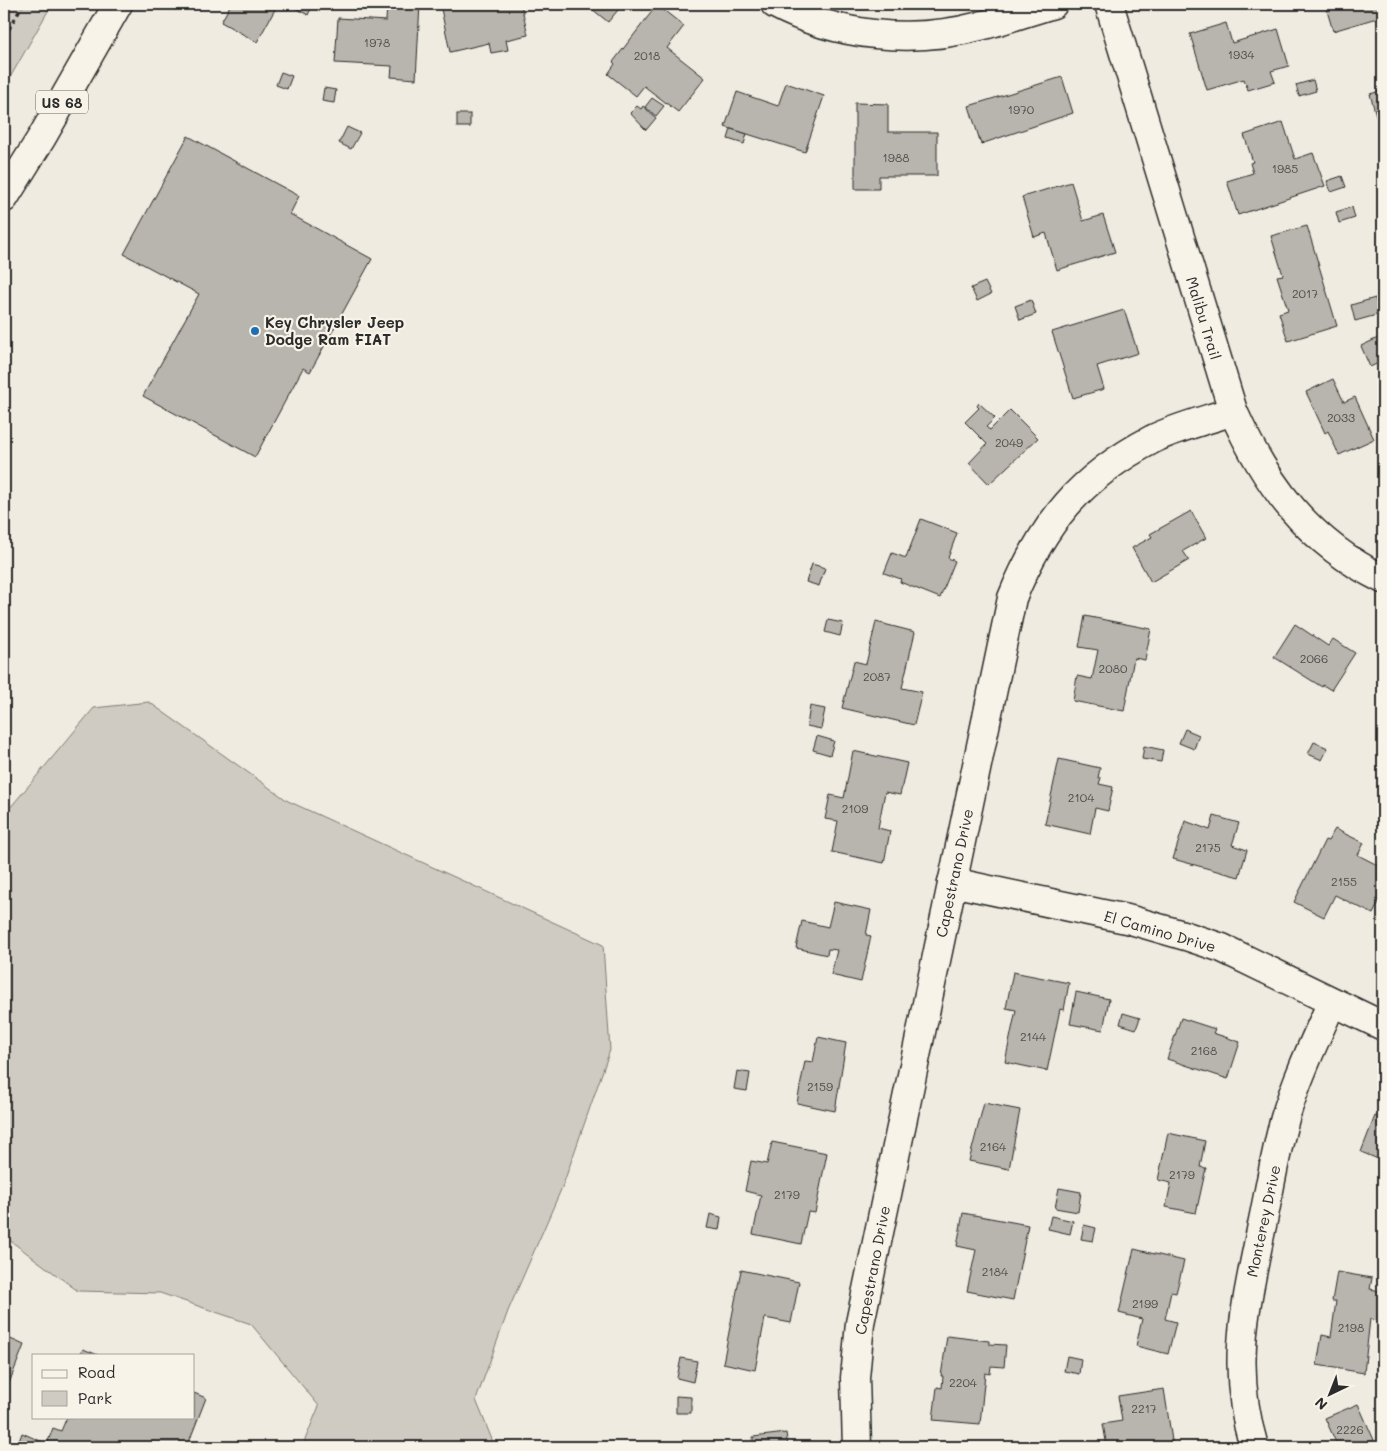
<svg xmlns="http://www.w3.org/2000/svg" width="1387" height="1451" font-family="Mali,sans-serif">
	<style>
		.green { fill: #cfcbc2; stroke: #7d7b76 }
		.building { fill: #b8b5ae; stroke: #2b2b2b }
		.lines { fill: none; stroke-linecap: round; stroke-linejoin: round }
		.minor-casing { stroke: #2b2b2b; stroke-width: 31 }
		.highway-casing { stroke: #2b2b2b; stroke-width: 31 }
		.path { stroke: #2b2b2b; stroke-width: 3; stroke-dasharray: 5 4; stroke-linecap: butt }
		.minor { stroke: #f7f3e8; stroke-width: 28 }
		.highway { stroke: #f7f3e8; stroke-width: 28 }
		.poi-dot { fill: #1f6fb2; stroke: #f7f3e8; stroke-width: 2 }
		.labels { text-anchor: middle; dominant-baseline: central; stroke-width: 4.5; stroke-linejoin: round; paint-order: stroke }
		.number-label { font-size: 12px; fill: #4e4e4c }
		.shield { fill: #f7f3e8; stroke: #686764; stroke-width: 1 }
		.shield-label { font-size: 14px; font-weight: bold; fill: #2b2b2b }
		.street-label { font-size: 15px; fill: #2b2b2b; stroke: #f7f3e8 }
		.poi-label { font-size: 15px; font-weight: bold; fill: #2b2b2b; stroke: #f7f3e8; text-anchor: start }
	</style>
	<rect width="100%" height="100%" fill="#efebe0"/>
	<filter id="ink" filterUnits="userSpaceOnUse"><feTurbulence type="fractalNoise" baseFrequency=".02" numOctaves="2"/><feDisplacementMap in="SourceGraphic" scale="10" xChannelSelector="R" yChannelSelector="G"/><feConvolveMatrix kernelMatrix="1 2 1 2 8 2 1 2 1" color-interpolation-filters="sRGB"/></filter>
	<g filter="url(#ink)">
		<g class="green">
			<polygon points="4,4 52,4 4,88"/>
			<polygon points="149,702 288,801 603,945 610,1050 563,1185 508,1311 476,1400 495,1447 302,1447 319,1406 251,1324 160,1293 78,1291 4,1236 4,815 94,708"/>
		</g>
		<g class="building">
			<polygon points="231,4 278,4 257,42 221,22"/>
			<polygon points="288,4 313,4 308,15"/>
			<polygon points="387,4 420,4 416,79 391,77 392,66 335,63 338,18 386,21"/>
			<polygon points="440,4 521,4 528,35 506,40 508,50 491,53 489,43 450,52"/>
			<polygon points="586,4 623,4 608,22"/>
			<polygon points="1325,4 1383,4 1383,28 1380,17 1333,31"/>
			<polygon points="657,5 684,26 667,48 705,78 678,112 644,86 636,96 608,74 615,64 613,62"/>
			<polygon points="1226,23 1232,43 1278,29 1289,66 1271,71 1275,82 1248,90 1244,79 1207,90 1190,34"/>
			<polygon points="281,72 292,76 287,89 276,85"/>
			<polygon points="1062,77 1073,113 981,144 969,106"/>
			<polygon points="1313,80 1316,91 1299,96 1296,85"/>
			<polygon points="786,83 824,96 805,152 725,127 737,92 778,106"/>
			<polygon points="324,88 336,90 334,103 322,101"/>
			<polygon points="1383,90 1383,140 1370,94"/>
			<polygon points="652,98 664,106 656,116 645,107"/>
			<polygon points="855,103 888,104 888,132 937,132 937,176 879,176 879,189 855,189"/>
			<polygon points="637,106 641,109 643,106 656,118 646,130 630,113"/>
			<rect x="457" y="114" width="13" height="13"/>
			<polygon points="1283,122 1295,159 1313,153 1325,186 1238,215 1227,181 1253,173 1250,163 1253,162 1244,135"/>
			<polygon points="347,127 360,133 351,149 339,143"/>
			<polygon points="731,129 747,134 744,144 728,139"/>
			<polygon points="188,136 299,196 290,214 372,259 310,372 303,368 255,457 143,396 199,294 124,254"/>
			<polygon points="1342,176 1346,187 1331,192 1327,181"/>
			<polygon points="1071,182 1083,221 1103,215 1115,252 1057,270 1046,233 1034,237 1022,197"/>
			<polygon points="1352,207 1355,218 1339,223 1336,212"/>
			<polygon points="1307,226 1337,326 1288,341 1279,313 1288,310 1277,276 1283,275 1271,236"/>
			<polygon points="985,282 991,294 977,301 971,288"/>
			<polygon points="1375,298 1380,314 1355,321 1351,305"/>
			<polygon points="1031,300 1036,314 1020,320 1015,306"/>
			<polygon points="1124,310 1138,353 1097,366 1104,389 1073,398 1052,332"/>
			<polygon points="1378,338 1383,350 1383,361 1370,367 1361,346"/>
			<polygon points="1333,379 1344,402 1355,397 1374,439 1339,455 1328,431 1325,433 1306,392"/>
			<polygon points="979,403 995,418 986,427 990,430 1010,410 1038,438 989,484 969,463 987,444 965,422 979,408 977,406"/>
			<polygon points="1191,511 1206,538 1183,551 1189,560 1151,582 1132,548 1152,537 1150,534"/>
			<polygon points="921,519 957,533 948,558 955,561 940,598 900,582 901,579 884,573 892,553 906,558"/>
			<polygon points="812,564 825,568 819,586 806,582"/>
			<polygon points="1085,616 1151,629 1145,660 1134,658 1124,711 1073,701 1077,676 1092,679 1098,650 1079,647"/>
			<polygon points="828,620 843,623 840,636 825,632"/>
			<polygon points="876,622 915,632 902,688 922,692 914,725 842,708 854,661 866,664"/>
			<polygon points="1295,624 1328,646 1333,639 1355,653 1331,690 1323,685 1322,687 1274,657"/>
			<polygon points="810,706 825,709 821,729 807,726"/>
			<polygon points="1185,729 1199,735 1194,749 1179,743"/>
			<polygon points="817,736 834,741 830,755 813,750"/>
			<polygon points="1314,742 1328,748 1322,760 1308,754"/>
			<polygon points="1144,746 1163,750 1161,762 1142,759"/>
			<polygon points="853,751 907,763 900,795 885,792 878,828 890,831 884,863 832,852 838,821 825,819 830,795 844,798"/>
			<polygon points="1059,759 1100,768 1098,778 1101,778 1099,784 1113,787 1108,811 1095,808 1090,834 1045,824"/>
			<polygon points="1214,816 1239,823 1232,845 1247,850 1239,877 1173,859 1185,821 1210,830"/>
			<polygon points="1335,829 1364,843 1358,855 1383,868 1383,894 1373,914 1335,895 1324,917 1294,902 1325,840 1328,841"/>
			<polygon points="834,902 871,910 866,935 871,936 861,982 831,975 837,950 828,949 827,955 796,948 802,921 828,927"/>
			<polygon points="1013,972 1069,983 1064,1010 1060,1009 1047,1071 1005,1062 1016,1010 1006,1008"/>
			<polygon points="1076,992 1109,999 1103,1030 1070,1024"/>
			<polygon points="1123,1013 1140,1018 1136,1029 1120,1024"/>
			<polygon points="1181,1018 1215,1029 1213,1033 1240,1042 1228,1079 1167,1059"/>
			<polygon points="818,1037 846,1043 835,1111 797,1103 805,1061 813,1062"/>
			<polygon points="737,1071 750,1073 747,1091 734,1089"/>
			<polygon points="984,1103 1020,1110 1009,1169 969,1161"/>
			<polygon points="1375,1116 1383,1119 1383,1161 1361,1152"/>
			<polygon points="1168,1133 1205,1141 1200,1167 1206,1168 1196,1213 1166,1207 1171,1183 1158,1180"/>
			<polygon points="772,1142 827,1153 815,1213 808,1212 801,1244 753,1234 761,1195 745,1191 751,1161 767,1164"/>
			<polygon points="1059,1188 1081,1192 1078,1212 1055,1208"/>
			<polygon points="963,1213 1028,1225 1013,1300 967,1291 976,1250 957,1246"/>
			<polygon points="710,1214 721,1217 719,1230 707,1228"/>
			<polygon points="1051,1216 1073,1221 1070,1234 1048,1229"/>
			<polygon points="1084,1225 1096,1228 1093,1241 1081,1239"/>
			<polygon points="1134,1249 1184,1261 1176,1293 1171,1292 1165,1319 1176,1322 1168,1354 1136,1346 1142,1319 1119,1313"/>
			<polygon points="741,1270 799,1282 791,1323 765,1318 755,1370 723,1363"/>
			<polygon points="1337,1272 1372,1278 1370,1289 1381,1291 1377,1320 1370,1319 1364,1373 1317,1365 1322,1335 1331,1337 1336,1301 1332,1301"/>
			<polygon points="947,1336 989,1341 989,1344 1006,1345 1004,1367 991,1366 990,1374 985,1373 980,1424 933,1420 937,1387 942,1388 943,1376 941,1376"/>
			<polygon points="6,1337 24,1345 4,1396 4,1342"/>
			<polygon points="83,1349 98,1355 80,1355"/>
			<polygon points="1067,1356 1081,1359 1079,1374 1064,1371"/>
			<polygon points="681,1358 697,1361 693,1382 677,1378"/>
			<polygon points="1164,1389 1173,1447 1107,1447 1103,1424 1122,1421 1118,1396"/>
			<polygon points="194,1393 206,1398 187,1447 4,1447 4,1439 18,1444 22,1433 47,1444 53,1428 61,1431 67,1417 194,1417"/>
			<polygon points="676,1396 691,1397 691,1413 676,1413"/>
			<polygon points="1358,1404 1374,1440 1372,1441 1374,1447 1338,1447 1325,1418"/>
			<polygon points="786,1433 788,1447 743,1447 753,1446 753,1437"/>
		</g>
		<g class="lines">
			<defs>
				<g id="minor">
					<path d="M775,4C837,37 913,44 980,26C1004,20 1029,11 1053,4"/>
					<path d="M1109,4L1233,411C1266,485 1309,543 1383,579"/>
					<polyline points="952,882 1131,920 1186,936 1222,948 1383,1026"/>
					<path d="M857,1447L855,1378L860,1323L1012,598C1043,523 1080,477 1153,439C1178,427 1207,420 1233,411"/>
					<path d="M1254,1447C1230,1367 1245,1309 1261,1230C1269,1193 1275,1154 1285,1118C1297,1078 1315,1040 1332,1002"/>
				</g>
				<polyline id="highway" points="4,198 42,137 118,4"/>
			</defs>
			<use href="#minor" class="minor-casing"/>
			<use href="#highway" class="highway-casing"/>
			<polyline class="path" points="4,38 23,4"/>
			<use href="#minor" class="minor"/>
			<use href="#highway" class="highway"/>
		</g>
	</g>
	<circle class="poi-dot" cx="255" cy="331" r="5"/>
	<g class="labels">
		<g class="number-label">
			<text x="377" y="42">1978</text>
			<text x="1241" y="54">1934</text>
			<text x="647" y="55">2018</text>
			<text x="1021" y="109">1970</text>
			<text x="896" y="157">1988</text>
			<text x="1285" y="168">1985</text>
			<text x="1305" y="293">2017</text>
			<text x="1341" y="417">2033</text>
			<text x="1009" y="442">2049</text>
			<text x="1314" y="658">2066</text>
			<text x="1113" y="668">2080</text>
			<text x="877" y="676">2087</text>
			<text x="1081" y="797">2104</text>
			<text x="855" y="808">2109</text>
			<text x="1208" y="847">2175</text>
			<text x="1344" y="881">2155</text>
			<text x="1033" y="1036">2144</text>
			<text x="1204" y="1050">2168</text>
			<text x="820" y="1086">2159</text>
			<text x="993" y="1146">2164</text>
			<text x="1182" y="1174">2179</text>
			<text x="787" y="1194">2179</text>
			<text x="995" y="1271">2184</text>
			<text x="1145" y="1303">2199</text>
			<text x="1351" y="1327">2198</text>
			<text x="963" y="1382">2204</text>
			<text x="1144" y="1408">2217</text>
			<text x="1350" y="1429">2226</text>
		</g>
		<rect class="shield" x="36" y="90.5" width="52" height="23" rx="4"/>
		<g class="shield-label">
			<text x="62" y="102">US 68</text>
		</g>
		<g class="street-label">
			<text transform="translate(1204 318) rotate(73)">Malibu Trail</text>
			<text transform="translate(954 873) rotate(-78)">Capestrano Drive</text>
			<text transform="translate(1160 931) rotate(16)">El Camino Drive</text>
			<text transform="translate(1263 1221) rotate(-78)">Monterey Drive</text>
			<text transform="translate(872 1270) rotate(-79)">Capestrano Drive</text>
		</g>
		<g class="poi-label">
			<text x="265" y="322">Key Chrysler Jeep<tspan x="265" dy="17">Dodge Ram FIAT</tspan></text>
		</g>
	</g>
	<rect width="1387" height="1451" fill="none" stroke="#f7f3e8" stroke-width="20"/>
	<rect x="10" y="10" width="1367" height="1431" fill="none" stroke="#2b2b2b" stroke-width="2" filter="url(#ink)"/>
	<rect x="32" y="1354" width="162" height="65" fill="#f7f3e8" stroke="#a5a39c"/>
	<rect x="42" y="1370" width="25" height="8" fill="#f7f3e8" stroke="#a5a39c"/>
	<text x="78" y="1378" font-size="15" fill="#2b2b2b">Road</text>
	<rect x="42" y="1391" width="25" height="15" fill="#cfcbc2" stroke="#a5a39c"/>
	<text x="78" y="1404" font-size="15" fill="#2b2b2b">Park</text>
	<g transform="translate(1330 1394) rotate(223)" stroke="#f7f3e8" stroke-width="4" paint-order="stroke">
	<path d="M0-4L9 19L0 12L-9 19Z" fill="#2b2b2b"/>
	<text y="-8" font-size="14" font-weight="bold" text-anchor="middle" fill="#2b2b2b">N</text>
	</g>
</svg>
